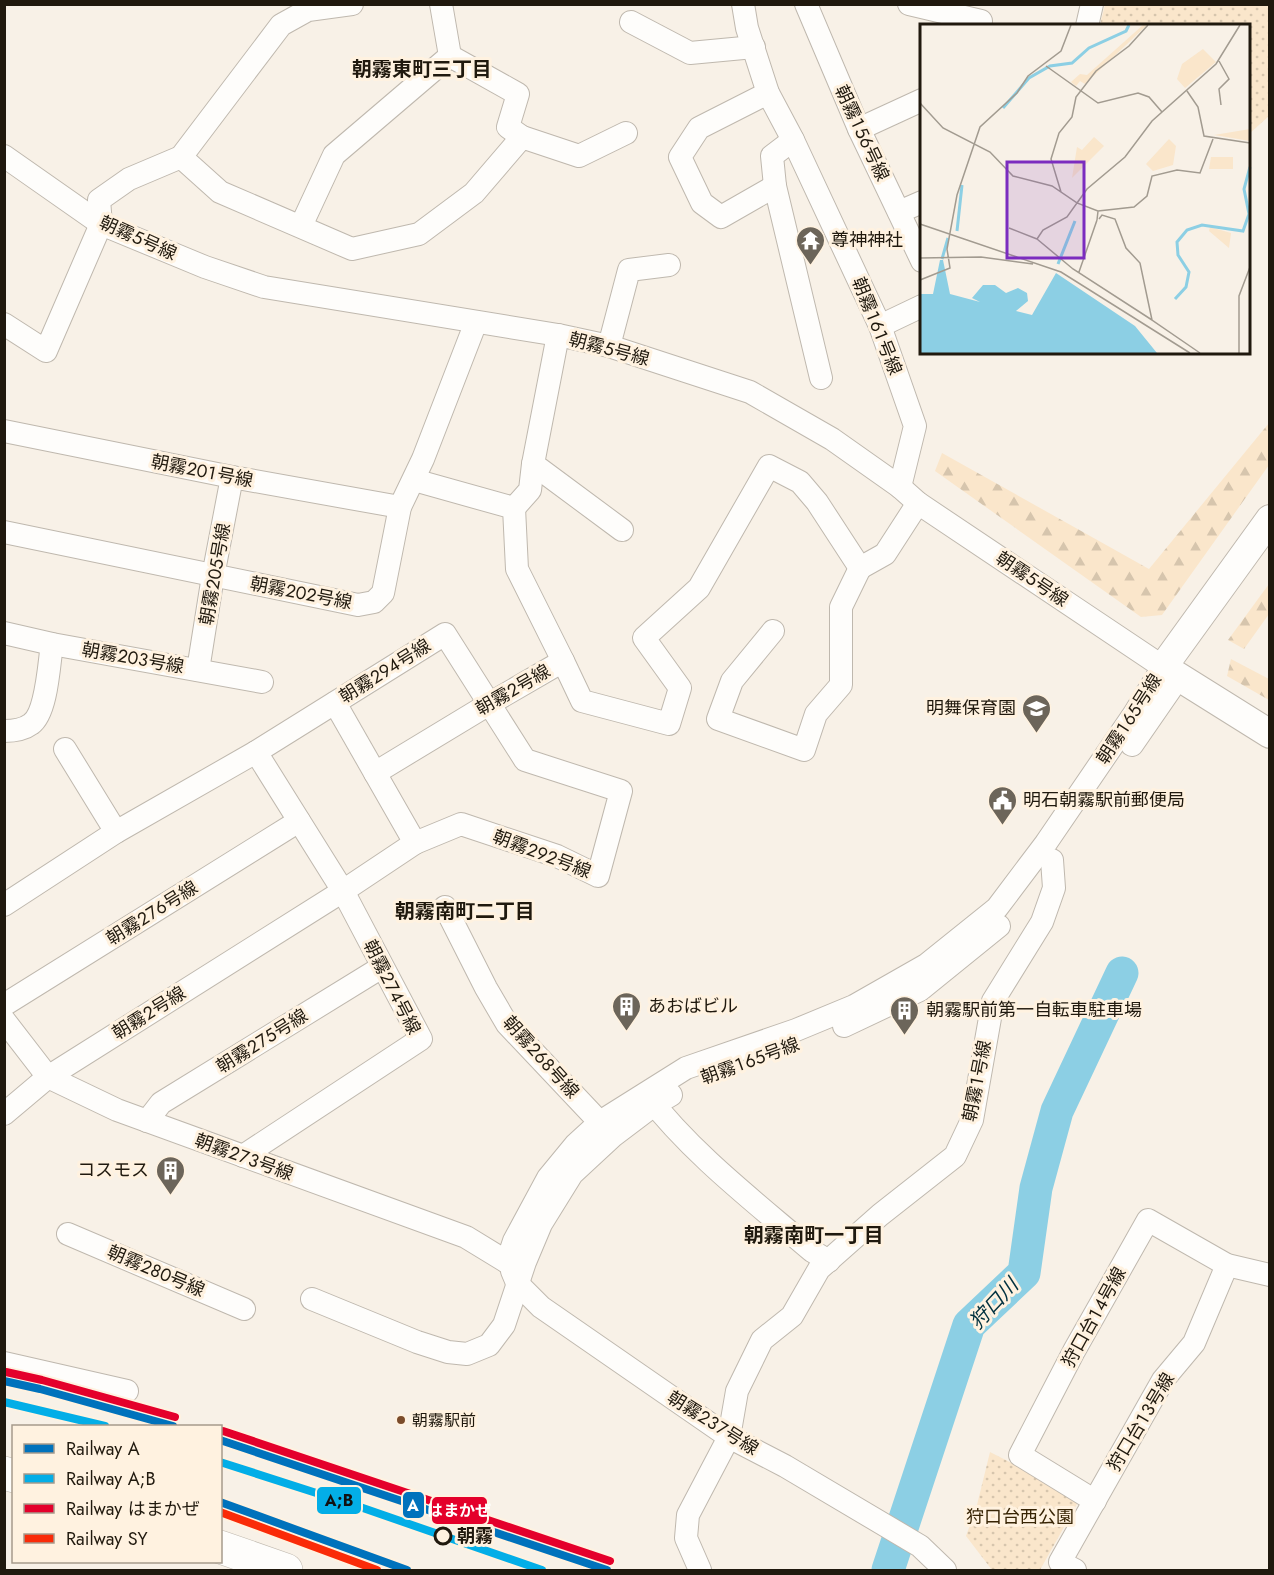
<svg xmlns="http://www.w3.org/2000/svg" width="1274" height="1575" font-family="Jost,'Noto Sans JP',sans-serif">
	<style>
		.forest { fill: url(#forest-firs) }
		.park { fill: url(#park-dots) }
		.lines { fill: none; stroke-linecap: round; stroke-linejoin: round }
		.river { stroke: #8ccfe4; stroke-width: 33 }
		.minor-casing { stroke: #bfb8ae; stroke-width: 24 }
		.major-casing { stroke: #bfb8ae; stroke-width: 30 }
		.highway-casing { stroke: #bfb8ae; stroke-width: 34 }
		.minor { stroke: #fefdfb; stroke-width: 22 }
		.major { stroke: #fefdfb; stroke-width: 28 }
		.highway { stroke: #fefdfb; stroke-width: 33 }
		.rail-1-casing { stroke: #fff2e0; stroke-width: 12 }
		.rail-2-casing { stroke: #fff2e0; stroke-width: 12 }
		.rail-3-casing { stroke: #fff2e0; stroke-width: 12 }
		.rail-4-casing { stroke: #fff2e0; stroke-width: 12 }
		.rail-1 { stroke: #0072bc; stroke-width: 8 }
		.rail-2 { stroke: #03aee7; stroke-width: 8 }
		.rail-3 { stroke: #e4002b; stroke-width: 8 }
		.rail-4 { stroke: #fa2b08; stroke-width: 8 }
		.bus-dot { fill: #7a4b2a; stroke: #fff2e0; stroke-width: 2 }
		.stop-dot { fill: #fff2e0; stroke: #20190e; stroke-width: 3 }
		.labels { text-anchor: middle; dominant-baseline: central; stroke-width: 6; stroke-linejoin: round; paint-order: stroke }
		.bus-label { font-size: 16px; fill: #20190e; stroke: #fff2e0; text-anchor: start }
		.street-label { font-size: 18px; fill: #20190e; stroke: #fff2e0 }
		.poi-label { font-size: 18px; fill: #20190e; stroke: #fff2e0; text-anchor: start }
		.park-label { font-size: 18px; fill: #382505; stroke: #fff2e0 }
		.stop-label { font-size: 18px; font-weight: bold; fill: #20190e; stroke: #fff2e0; text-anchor: start }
		.neighbourhood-label { font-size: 20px; font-weight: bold; fill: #20190e; stroke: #fff2e0 }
		.water-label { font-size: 20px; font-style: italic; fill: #01313f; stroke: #fff2e0 }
		.inset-river { fill: none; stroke: #8ccfe4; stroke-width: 3 }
		.inset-road { fill: none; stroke: #a29b90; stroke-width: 1.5 }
		.view { fill: #7b2cbf; fill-opacity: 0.15; stroke: #7b2cbf; stroke-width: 3 }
		.inset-edge { fill: none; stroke: #20190e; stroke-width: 3 }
		.line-badge { stroke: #fff2e0; stroke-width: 2 }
		.badge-label { font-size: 16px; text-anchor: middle; font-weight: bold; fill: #fff }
		.pale-badge-label { font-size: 16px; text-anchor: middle; font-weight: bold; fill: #111 }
	</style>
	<defs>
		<pattern id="forest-firs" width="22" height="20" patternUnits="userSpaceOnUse" patternTransform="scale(1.5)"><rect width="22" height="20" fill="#fae6cb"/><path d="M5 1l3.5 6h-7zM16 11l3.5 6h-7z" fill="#d6c5ad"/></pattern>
		<pattern id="park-dots" width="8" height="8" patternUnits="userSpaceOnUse" patternTransform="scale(1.5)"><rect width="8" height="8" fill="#fae6cb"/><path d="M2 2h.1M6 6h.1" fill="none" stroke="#d6c5ad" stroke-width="1.8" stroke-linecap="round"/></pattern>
	</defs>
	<rect width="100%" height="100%" fill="#f8f1e7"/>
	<g class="forest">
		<polygon points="1269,423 1269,465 1162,615 1141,617 935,471 942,453 1149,569"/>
		<polygon points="1269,584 1269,614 1244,649 1228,640"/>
		<polygon points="1231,659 1269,679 1269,700 1227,676"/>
	</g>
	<g class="park">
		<polygon points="1105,5 1269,5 1269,116 1249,134 1248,26 1100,25"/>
		<polygon points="990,1452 1075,1495 1077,1504 1040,1570 992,1570 966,1536 976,1509"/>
	</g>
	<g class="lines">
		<polyline class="river" points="888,1570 969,1325 1024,1273 1036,1188 1057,1111 1122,973"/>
		<defs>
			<g id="minor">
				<polyline points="441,4 450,56 518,94 508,127 522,137"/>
				<polyline points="743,4 747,28 768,93 793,140 880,326 915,426 900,487"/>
				<polyline points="806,4 859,129 922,261"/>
				<polyline points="909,4 981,21"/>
				<polyline points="631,22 690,53 754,47"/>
				<polyline points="1087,26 1092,4"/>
				<polyline points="768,93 699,128 680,157 702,203 721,217 775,186"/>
				<polyline points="859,129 922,100"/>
				<polyline points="793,140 772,156 775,186 821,378"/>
				<polyline points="4,156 101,224 205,267 264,287 558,335 609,346 750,392 832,439 900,487 918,503 1163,667 1134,714 1046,843 997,908 926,965 854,1006 796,1030 686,1068 600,1122 576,1144 548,1178 514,1241 507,1262"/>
				<polyline points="181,157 220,192 352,249 419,234 474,193 522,137 579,156 626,133"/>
				<polyline points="899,212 922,202"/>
				<polyline points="301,226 334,155 450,56"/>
				<polyline points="4,324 46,351 101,224 99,200 129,179 181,157 281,25 308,10 352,4"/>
				<polyline points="880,326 922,306"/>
				<polyline points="558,335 533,464 622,530"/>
				<polyline points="609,346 629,270 669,265"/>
				<polyline points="4,431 232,477 400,507"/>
				<polyline points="414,480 514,508 517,569 563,661"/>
				<polyline points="514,508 530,490 533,464"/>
				<polyline points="4,532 358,605 374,602 383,593 400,507 423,459 476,322"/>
				<polyline points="773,631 732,681 718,719 804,750 816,714 841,685 841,607 860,568"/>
				<polyline points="4,633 52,644 262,682"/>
				<polyline points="198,670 213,576 232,477"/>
				<polyline points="335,703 375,773"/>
				<path d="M4,731C14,731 23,730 31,724C47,713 49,663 52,644"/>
				<polyline points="1132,745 1179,677"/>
				<polyline points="65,749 116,832"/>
				<polyline points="4,905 116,832 256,752 445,634 525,760 621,791 598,876 557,856 461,824 415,843"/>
				<polyline points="445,907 486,988 507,1024 609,1132"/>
				<polyline points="4,1005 299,821"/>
				<polyline points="4,1020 48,1077 117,1110 466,1237 507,1262"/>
				<polyline points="844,1026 920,990 999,926"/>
				<path d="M646,1094C692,1154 755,1202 812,1251L829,1261"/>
				<polyline points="4,1114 48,1077 343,891 415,843 375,773 489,704 563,661 582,701 669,724 680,688 644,638 699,588 769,466 800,482 817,502 860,568 885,554 918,503"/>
				<polyline points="147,1121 161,1103 382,967"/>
				<polyline points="243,1156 421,1039 343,891 256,752"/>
				<polyline points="68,1234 244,1309"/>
				<polyline points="512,1271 517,1283 541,1307 729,1437 785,1466 920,1546 945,1570"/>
				<polyline points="312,1299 417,1342 448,1352 467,1354 489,1345 504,1325 525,1262 541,1224 572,1174 613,1136 654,1105 671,1095"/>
				<polyline points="4,1363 127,1391"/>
				<polyline points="1095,1501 1020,1455 1074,1351 1148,1220 1227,1265 1270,1275"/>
				<polyline points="700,1570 686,1538 688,1515 729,1437 737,1391 762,1340 792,1316 819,1269 880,1215 955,1156 972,1120 993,1001 1042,922 1054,888 1052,860"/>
				<polyline points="1075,1570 1060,1562 1163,1380 1194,1343 1227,1265"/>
			</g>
			<polyline id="major" points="1270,519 1163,667 1270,734"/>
			<g id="highway">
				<polyline points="4,1473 14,1476"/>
				<polyline points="220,1547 286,1570"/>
			</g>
		</defs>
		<use href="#minor" class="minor-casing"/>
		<use href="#major" class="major-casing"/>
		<use href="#highway" class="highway-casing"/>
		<use href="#minor" class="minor"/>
		<use href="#major" class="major"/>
		<use href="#highway" class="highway"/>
		<defs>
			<g id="rail-1">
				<polyline points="4,1381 40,1389 173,1426"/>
				<polyline points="220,1440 607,1570"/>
				<polyline points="220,1502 407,1570"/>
			</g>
			<g id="rail-2">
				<polyline points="4,1402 105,1426"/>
				<polyline points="220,1462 360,1507 542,1570"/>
			</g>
			<g id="rail-3">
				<polyline points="6,1372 42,1380 175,1417"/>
				<polyline points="223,1431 610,1561"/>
			</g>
			<polyline id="rail-4" points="220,1512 377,1570"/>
		</defs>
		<use href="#rail-1" class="rail-1-casing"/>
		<use href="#rail-2" class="rail-2-casing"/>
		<use href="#rail-3" class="rail-3-casing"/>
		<use href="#rail-4" class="rail-4-casing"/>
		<use href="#rail-1" class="rail-1"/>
		<use href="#rail-2" class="rail-2"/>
		<use href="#rail-3" class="rail-3"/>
		<use href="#rail-4" class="rail-4"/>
	</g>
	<defs>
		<symbol id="temple-pin" viewBox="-11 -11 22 30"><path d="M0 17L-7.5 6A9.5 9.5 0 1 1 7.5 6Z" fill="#6c655a" stroke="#fff2e0"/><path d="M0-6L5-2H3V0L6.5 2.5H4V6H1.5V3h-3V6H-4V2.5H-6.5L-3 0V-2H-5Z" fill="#fff"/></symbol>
		<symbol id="school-pin" viewBox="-11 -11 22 30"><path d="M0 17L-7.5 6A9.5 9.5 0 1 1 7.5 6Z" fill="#6c655a" stroke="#fff2e0"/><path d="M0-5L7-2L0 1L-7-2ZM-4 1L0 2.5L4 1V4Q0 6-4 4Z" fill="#fff"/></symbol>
		<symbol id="civic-pin" viewBox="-11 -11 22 30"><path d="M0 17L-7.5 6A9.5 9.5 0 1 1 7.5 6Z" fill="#6c655a" stroke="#fff2e0"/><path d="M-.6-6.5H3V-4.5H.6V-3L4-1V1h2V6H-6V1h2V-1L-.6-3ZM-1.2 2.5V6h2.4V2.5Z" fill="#fff"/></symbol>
		<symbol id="building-pin" viewBox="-11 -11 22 30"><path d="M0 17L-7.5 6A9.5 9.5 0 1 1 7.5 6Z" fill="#6c655a" stroke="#fff2e0"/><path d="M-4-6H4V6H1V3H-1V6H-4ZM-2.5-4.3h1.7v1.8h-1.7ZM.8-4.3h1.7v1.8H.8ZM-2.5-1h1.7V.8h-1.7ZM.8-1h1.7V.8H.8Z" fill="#fff"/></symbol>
	</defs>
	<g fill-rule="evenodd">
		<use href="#temple-pin" x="794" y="224" width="33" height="45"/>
		<use href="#school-pin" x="1020" y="692" width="33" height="45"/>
		<use href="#civic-pin" x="986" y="784" width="33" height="45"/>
		<use href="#building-pin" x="610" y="990" width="33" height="45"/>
		<use href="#building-pin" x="888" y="994" width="33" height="45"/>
		<use href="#building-pin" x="154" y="1154" width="33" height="45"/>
	</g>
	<circle class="bus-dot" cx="401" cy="1420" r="5"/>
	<circle class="stop-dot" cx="443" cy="1536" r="8"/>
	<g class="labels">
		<g class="bus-label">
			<text x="412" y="1420">朝霧駅前</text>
		</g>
		<g class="street-label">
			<text transform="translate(862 133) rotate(65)">朝霧１５６号線</text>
			<text transform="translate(138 238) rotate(24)">朝霧５号線</text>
			<text transform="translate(877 326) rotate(68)">朝霧１６１号線</text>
			<text transform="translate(609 349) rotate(15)">朝霧５号線</text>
			<text transform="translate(202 471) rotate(11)">朝霧２０１号線</text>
			<text transform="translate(215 574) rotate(-80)">朝霧２０５号線</text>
			<text transform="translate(1032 579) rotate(34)">朝霧５号線</text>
			<text transform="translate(301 593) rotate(11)">朝霧２０２号線</text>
			<text transform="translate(133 658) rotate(10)">朝霧２０３号線</text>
			<text transform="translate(385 671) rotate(-32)">朝霧２９４号線</text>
			<text transform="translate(513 690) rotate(-30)">朝霧２号線</text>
			<text transform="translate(1129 719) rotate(-57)">朝霧１６５号線</text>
			<text transform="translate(542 854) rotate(21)">朝霧２９２号線</text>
			<text transform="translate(152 913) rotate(-32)">朝霧２７６号線</text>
			<text transform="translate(392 987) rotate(63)">朝霧２７４号線</text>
			<text transform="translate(149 1013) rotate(-32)">朝霧２号線</text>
			<text transform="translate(262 1041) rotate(-32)">朝霧２７５号線</text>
			<text transform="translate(541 1057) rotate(48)">朝霧２６８号線</text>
			<text transform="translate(750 1061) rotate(-20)">朝霧１６５号線</text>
			<text transform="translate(977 1081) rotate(-79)">朝霧１号線</text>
			<text transform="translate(244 1157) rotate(20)">朝霧２７３号線</text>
			<text transform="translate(156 1271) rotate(23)">朝霧２８０号線</text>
			<text transform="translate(1094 1317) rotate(-61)">狩口台１４号線</text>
			<text transform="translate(1141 1422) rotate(-59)">狩口台１３号線</text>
			<text transform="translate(713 1423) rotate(32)">朝霧２３７号線</text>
		</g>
		<g class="poi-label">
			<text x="831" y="240">尊神神社</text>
			<text x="1016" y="708" text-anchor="end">明舞保育園</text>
			<text x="1023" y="800">明石朝霧駅前郵便局</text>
			<text x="648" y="1006">あおばビル</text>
			<text x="926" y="1010">朝霧駅前第一自転車駐車場</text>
			<text x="149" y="1170" text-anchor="end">コスモス</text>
		</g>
		<g class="park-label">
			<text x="1020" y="1517">狩口台西公園</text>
		</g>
		<g class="stop-label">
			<text x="457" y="1536">朝霧</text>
		</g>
		<g class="neighbourhood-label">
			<text x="422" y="69">朝霧東町三丁目</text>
			<text x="465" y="911">朝霧南町二丁目</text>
			<text x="814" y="1235">朝霧南町一丁目</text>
		</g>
		<g class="water-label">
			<text transform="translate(994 1304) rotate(-47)">狩口川</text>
		</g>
	</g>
	<g transform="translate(920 24)">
		<rect width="330" height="330" fill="#f8f1e7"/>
		<path d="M223,1H227L165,60L160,57L156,62L151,58L160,50L167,51ZM283,25L296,38L265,64L257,55L262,40ZM330,105V117L294,111ZM174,113L184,122L152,154L157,123L162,126ZM249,115L256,122L253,141L233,147L226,140ZM290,203L311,209L309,224L289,207Z" fill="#fae6cb"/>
		<path d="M291,133H313V145H289Z" fill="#fae6cb"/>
		<path d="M20,236H23L30,270L60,278L52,274L63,261H75L86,269L98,264L107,269L108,277L96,287L112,291L136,249L215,302L237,329H0V270H13Z" fill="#8ccfe4"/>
		<path class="inset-river" d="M83,84L109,54L130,42L152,39L169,24L206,7L209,1M37,207L42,161M22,235L28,214M138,240L155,197M255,275L266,263L269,248L258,231L257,218L267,206L282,201L323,207L329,190L324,165L330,143"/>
		<path class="inset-road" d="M299,37L309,55L299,65L301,81M126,42L178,79L218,69L229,73L242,88M267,67L278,83L284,112L330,119M0,79L23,104L70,128L93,152L132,162L157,179L147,193L123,206L117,215M141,168L131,135L139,109L152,93L156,73L176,47L209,22L228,1M178,187L214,183L227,172L232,152L257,146L280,149L293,115M179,195L182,191L195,195L206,224L220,239L232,296L280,329M177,196L178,187L157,179L167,165L205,133L232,97L296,40L320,1M0,200L141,248L270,329M89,204L117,215M117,215L153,245L232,296M0,234L61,233L113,240M159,248L177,196M0,256L30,244L27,225L37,171L60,103L97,69L108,52L141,27L151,1M319,329V272L330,243"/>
		<path class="view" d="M87,138H164V234H87Z"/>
		<rect width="330" height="330" class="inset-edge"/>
	</g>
	<g class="line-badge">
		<rect x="316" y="1486" width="46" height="29" rx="6" fill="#03aee7"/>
		<rect x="402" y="1491" width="23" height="28" rx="6" fill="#0072bc"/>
		<rect x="431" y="1496" width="57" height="29" rx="6" fill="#e4002b"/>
	</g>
	<g class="badge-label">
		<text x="413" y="1511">A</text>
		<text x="459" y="1516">はまかぜ</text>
	</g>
	<g class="pale-badge-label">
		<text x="339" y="1506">A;B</text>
	</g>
	<rect width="1274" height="1575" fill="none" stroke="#20190e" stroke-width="12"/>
	<rect x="12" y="1425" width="210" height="138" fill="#fff2e0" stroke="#a69b8c" stroke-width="1.5"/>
	<rect x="24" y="1444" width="30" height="9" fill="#0072bc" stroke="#a69b8c" stroke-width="1.5"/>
	<text x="66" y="1455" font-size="18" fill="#20190e">Railway A</text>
	<rect x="24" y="1474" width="30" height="9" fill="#03aee7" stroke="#a69b8c" stroke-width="1.5"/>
	<text x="66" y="1485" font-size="18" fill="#20190e">Railway A;B</text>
	<rect x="24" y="1504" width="30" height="9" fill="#e4002b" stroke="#a69b8c" stroke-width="1.5"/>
	<text x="66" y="1515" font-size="18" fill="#20190e">Railway はまかぜ</text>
	<rect x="24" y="1534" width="30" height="9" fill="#fa2b08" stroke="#a69b8c" stroke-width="1.5"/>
	<text x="66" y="1545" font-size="18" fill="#20190e">Railway SY</text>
</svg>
